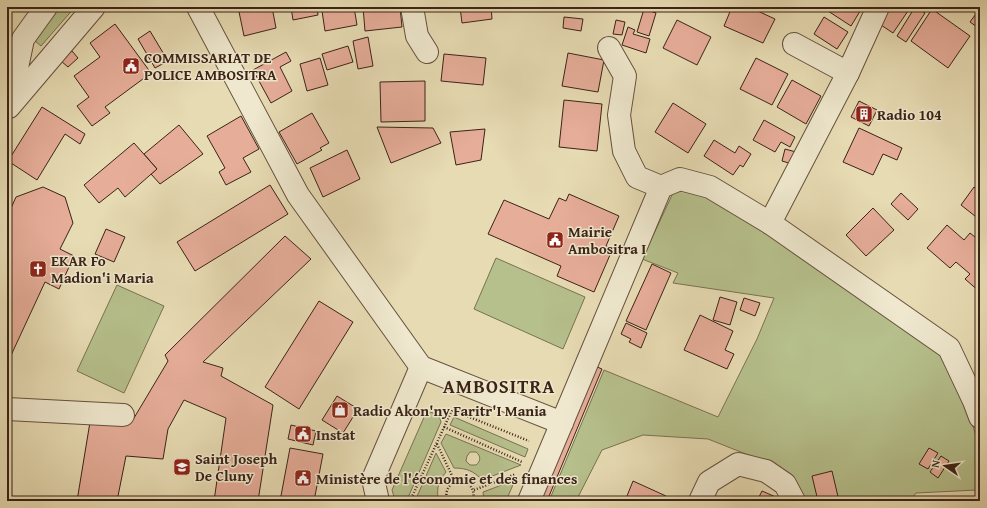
<svg xmlns="http://www.w3.org/2000/svg" width="987" height="508" font-family="'Gentium Book Plus',serif">
	<style>
		.green { fill: #b6c08c; stroke: #787252; fill-rule: evenodd }
		.building { fill: #e6ad99; stroke: #3b2317 }
		.lines { fill: none; stroke-linecap: round; stroke-linejoin: round }
		.minor-casing { stroke: #66513e; stroke-width: 24 }
		.path { stroke: #3b2317; stroke-width: 2.5; stroke-dasharray: 1 2; stroke-linecap: butt }
		.minor { stroke: #efe8ce; stroke-width: 22 }
		.labels { text-anchor: middle; dominant-baseline: central; stroke-width: 3; stroke-linejoin: round; paint-order: stroke }
		.poi-label { font-size: 15px; font-weight: bold; fill: #3b2317; stroke: #efe8ce; text-anchor: start }
		.district-label { font-size: 19px; font-weight: bold; letter-spacing: 1px; fill: #3b2317; stroke: #efe8ce }
	</style>
	<rect width="100%" height="100%" fill="#e7dbb3"/>
	<filter id="stains"><feTurbulence type="fractalNoise" baseFrequency=".005" numOctaves="4"/><feColorMatrix values="0 0 0 0 .2 0 0 0 0 .09 0 0 0 0 .02 0 0 0 .5 -.17"/></filter>
	<radialGradient id="worn" r=".72"><stop offset=".6" stop-color="#630" stop-opacity="0"/><stop offset="1" stop-color="#630" stop-opacity=".3"/></radialGradient>
	<g class="green">
		<polygon points="54,7 75,7 41,46 29,36"/>
		<polygon points="690,189 726,207 858,293 941,353 973,426 980,450 980,501 978,501 977,490 916,493 910,501 802,501 781,468 708,439 643,435 602,450 576,501 549,501 604,370 718,417 757,339 774,298 673,283 678,273 642,259 673,193"/>
		<polygon points="496,258 585,297 563,349 474,309"/>
		<polygon points="117,285 164,306 124,393 77,371"/>
		<polygon points="430,412 439,415 441,422 407,500 398,501 395,500 392,490 425,415"/>
		<polygon points="454,417 528,449 525,457 450,425"/>
		<path d="M446,434L521,465L482,480C474,471 466,468 454,468L441,443ZM470,452H476C481,456 481,461 476,465H470L466,461L467,456Z"/>
		<path d="M436,453L446,472C438,482 437,486 438,500L434,501H415Z"/>
		<polygon points="515,480 506,501 484,501 483,492"/>
	</g>
	<g class="building">
		<polygon points="238,7 272,7 276,28 244,36"/>
		<polygon points="291,7 317,7 318,15 293,20"/>
		<polygon points="342,7 354,7 357,25 325,31 322,11"/>
		<polygon points="363,7 400,7 402,27 365,31"/>
		<polygon points="460,7 491,7 492,19 462,23"/>
		<polygon points="675,7 693,7 692,11"/>
		<polygon points="732,7 749,7 775,19 763,43 724,26"/>
		<polygon points="831,7 859,7 862,8 851,26 828,11"/>
		<polygon points="889,7 910,8 893,33 878,23"/>
		<polygon points="915,7 925,13 906,42 897,36"/>
		<polygon points="644,9 656,13 649,36 637,32"/>
		<polygon points="932,9 970,36 948,68 911,41"/>
		<polygon points="978,11 980,13 980,29 970,22"/>
		<polygon points="564,17 583,19 581,31 563,28"/>
		<polygon points="824,17 848,32 837,49 814,34"/>
		<polygon points="616,20 625,22 622,35 613,34"/>
		<polygon points="677,20 711,37 697,65 663,48"/>
		<polygon points="115,24 151,73 105,107 110,113 92,126 77,106 89,97 74,76 100,57 90,43"/>
		<polygon points="628,27 635,30 633,34 650,39 646,53 622,45"/>
		<polygon points="150,31 168,61 155,68 138,39"/>
		<polygon points="368,37 373,66 358,69 353,41"/>
		<polygon points="348,46 353,62 327,70 322,54"/>
		<polygon points="72,51 78,58 68,67 61,61"/>
		<polygon points="286,52 291,61 280,67 292,91 271,103 253,70"/>
		<polygon points="568,53 604,60 598,92 562,86"/>
		<polygon points="444,54 486,58 483,85 441,81"/>
		<polygon points="320,58 328,85 307,91 300,64"/>
		<polygon points="756,58 788,74 772,105 740,89"/>
		<polygon points="792,80 821,96 806,124 777,107"/>
		<polygon points="425,81 425,121 381,122 380,82"/>
		<polygon points="564,100 602,104 597,151 559,147"/>
		<polygon points="859,101 877,110 869,126 851,117"/>
		<polygon points="673,103 706,124 688,153 655,132"/>
		<polygon points="42,107 85,134 80,144 65,134 37,180 8,161"/>
		<polygon points="312,113 329,143 320,148 322,150 297,164 279,132"/>
		<polygon points="241,116 259,149 243,158 251,172 226,185 219,172 225,168 207,136"/>
		<polygon points="764,120 795,137 790,147 781,142 775,152 753,140"/>
		<polygon points="179,125 203,154 160,184 151,174 157,169 144,154"/>
		<polygon points="377,127 433,128 441,143 391,163"/>
		<polygon points="859,128 902,148 897,160 883,154 873,175 843,162"/>
		<polygon points="485,129 481,160 456,165 450,132"/>
		<polygon points="714,140 735,153 739,146 751,154 743,167 740,165 733,175 704,156"/>
		<polygon points="134,143 157,169 125,197 118,188 99,203 84,185"/>
		<polygon points="785,149 796,152 792,164 782,161"/>
		<polygon points="347,150 360,179 323,197 310,168"/>
		<polygon points="270,185 288,214 195,271 177,242"/>
		<polygon points="43,187 65,197 73,223 60,249 74,256 59,289 45,282 7,364 7,217 16,197"/>
		<polygon points="974,187 980,192 980,220 961,205"/>
		<polygon points="901,193 918,209 908,220 891,204"/>
		<polygon points="569,194 619,216 606,246 613,248 594,292 557,276 561,266 488,234 504,200 549,219 559,198 566,201"/>
		<polygon points="873,208 894,230 866,256 846,235"/>
		<polygon points="947,225 964,240 970,233 980,241 980,292 965,279 970,274 956,262 950,268 927,248"/>
		<polygon points="106,229 125,237 114,262 95,254"/>
		<polygon points="285,236 311,259 203,362 223,368 221,376 273,405 258,501 214,501 226,418 184,400 168,429 163,459 126,456 117,501 77,501 90,422 131,423 168,361 165,355"/>
		<polygon points="652,264 671,273 646,330 626,321"/>
		<polygon points="720,297 737,302 730,325 713,320"/>
		<polygon points="744,298 760,303 755,316 740,310"/>
		<polygon points="319,301 353,322 299,409 265,387"/>
		<polygon points="700,315 733,331 725,350 734,354 727,369 684,350"/>
		<polygon points="626,323 647,333 641,348 629,342 631,339 621,334"/>
		<polygon points="590,364 602,369 547,501 533,501"/>
		<polygon points="337,396 358,409 343,433 322,420"/>
		<polygon points="291,425 316,431 313,445 288,439"/>
		<polygon points="290,448 323,454 314,501 280,501"/>
		<polygon points="929,448 938,453 928,469 919,464"/>
		<polygon points="941,456 949,461 938,478 930,472"/>
		<polygon points="832,471 839,501 818,501 812,476"/>
		<polygon points="633,481 666,496 664,501 625,501"/>
		<polygon points="762,491 778,498 777,501 757,501"/>
		<polygon points="322,497 339,501 321,501"/>
		<rect x="944" y="499" width="12" height="2"/>
	</g>
	<g class="lines">
		<defs>
			<g id="minor">
				<polyline points="198,7 298,195 421,367 562,423"/>
				<polyline points="412,7 417,36 427,52"/>
				<polyline points="794,44 848,73"/>
				<polyline points="609,48 625,76 619,115 624,151 637,177 661,187"/>
				<polyline points="9,106 23,39 46,7"/>
				<polyline points="9,107 94,7"/>
				<polyline points="770,223 848,73 878,7"/>
				<polyline points="7,409 123,415"/>
				<polyline points="378,501 373,479 421,367"/>
				<polyline points="529,501 661,187 680,179 710,187 770,223 949,348 974,401 980,417"/>
				<polyline points="700,501 709,482 738,464 766,471 785,484 794,501"/>
			</g>
		</defs>
		<use href="#minor" class="minor-casing"/>
		<g class="path">
			<polyline points="444,427 522,462"/>
			<polyline points="437,444 455,482"/>
			<polyline points="474,490 516,474"/>
			<polyline points="410,501 452,410 529,441"/>
			<path d="M447,501C441,475 479,475 473,501"/>
		</g>
		<use href="#minor" class="minor"/>
	</g>
	<defs>
		<symbol id="civic-square" viewBox="-11 -11 22 22"><rect x="-9" y="-9" width="18" height="18" rx="4" fill="#8f2418" stroke="#efe8ce"/><path d="M-.6-6.5H3V-4.5H.6V-3L4-1V1h2V6H-6V1h2V-1L-.6-3ZM-1.2 2.5V6h2.4V2.5Z" fill="#fff"/></symbol>
		<symbol id="building-square" viewBox="-11 -11 22 22"><rect x="-9" y="-9" width="18" height="18" rx="4" fill="#8f2418" stroke="#efe8ce"/><path d="M-4-6H4V6H1V3H-1V6H-4ZM-2.5-4.3h1.7v1.8h-1.7ZM.8-4.3h1.7v1.8H.8ZM-2.5-1h1.7V.8h-1.7ZM.8-1h1.7V.8H.8Z" fill="#fff"/></symbol>
		<symbol id="church-square" viewBox="-11 -11 22 22"><rect x="-9" y="-9" width="18" height="18" rx="4" fill="#8f2418" stroke="#efe8ce"/><path d="M-1.2-6h2.4v3.5h3.3v2.4h-3.3V6h-2.4V-.1h-3.3v-2.4h3.3Z" fill="#fff"/></symbol>
		<symbol id="shop-square" viewBox="-11 -11 22 22"><rect x="-9" y="-9" width="18" height="18" rx="4" fill="#8f2418" stroke="#efe8ce"/><path d="M-5-2.5h2.3a2.7 3.5 0 0 1 5.4 0H5L5.5 6h-11ZM-1.5-2.5h3a1.5 2.3 0 0 0-3 0Z" fill="#fff"/></symbol>
		<symbol id="school-square" viewBox="-11 -11 22 22"><rect x="-9" y="-9" width="18" height="18" rx="4" fill="#8f2418" stroke="#efe8ce"/><path d="M0-5L7-2L0 1L-7-2ZM-4 1L0 2.5L4 1V4Q0 6-4 4Z" fill="#fff"/></symbol>
	</defs>
	<g fill-rule="evenodd">
		<use href="#civic-square" x="121" y="56" width="20" height="20"/>
		<use href="#building-square" x="854" y="104" width="20" height="20"/>
		<use href="#civic-square" x="545" y="230" width="20" height="20"/>
		<use href="#church-square" x="28" y="259" width="20" height="20"/>
		<use href="#shop-square" x="330" y="400" width="20" height="20"/>
		<use href="#civic-square" x="293" y="424" width="20" height="20"/>
		<use href="#school-square" x="172" y="457" width="20" height="20"/>
		<use href="#civic-square" x="293" y="468" width="20" height="20"/>
	</g>
	<g class="labels">
		<g class="poi-label">
			<text x="144" y="57">COMMISSARIAT DE<tspan x="144" dy="17">POLICE AMBOSITRA</tspan></text>
			<text x="877" y="114">Radio 104</text>
			<text x="568" y="231">Mairie<tspan x="568" dy="17">Ambositra I</tspan></text>
			<text x="51" y="260">EKAR Fo<tspan x="51" dy="17">Madion'i Maria</tspan></text>
			<text x="353" y="410">Radio Akon'ny Faritr'I Mania</text>
			<text x="316" y="434">Instat</text>
			<text x="195" y="458">Saint Joseph<tspan x="195" dy="17">De Cluny</tspan></text>
			<text x="316" y="478">Ministère de l'économie et des finances</text>
		</g>
		<g class="district-label">
			<text x="499" y="386">AMBOSITRA</text>
		</g>
	</g>
	<rect width="987" height="508" fill="none" stroke="#e7dbb3" stroke-width="24"/>
	<rect x="8" y="8" width="971" height="492" fill="none" stroke="#3b2317" stroke-width="2"/>
	<rect x="12" y="12" width="963" height="484" fill="none" stroke="#3b2317"/>
	<g transform="translate(945 466) rotate(283)" stroke="#efe8ce" stroke-width="3" paint-order="stroke">
	<path d="M0-3L7 15L0 10L-7 15Z" fill="#3b2317"/>
	<text y="-6" font-size="11" font-weight="bold" text-anchor="middle" fill="#3b2317">N</text>
	</g>
	<rect width="100%" height="100%" filter="url(#stains)"/>
	<rect width="100%" height="100%" fill="url(#worn)"/>
</svg>
